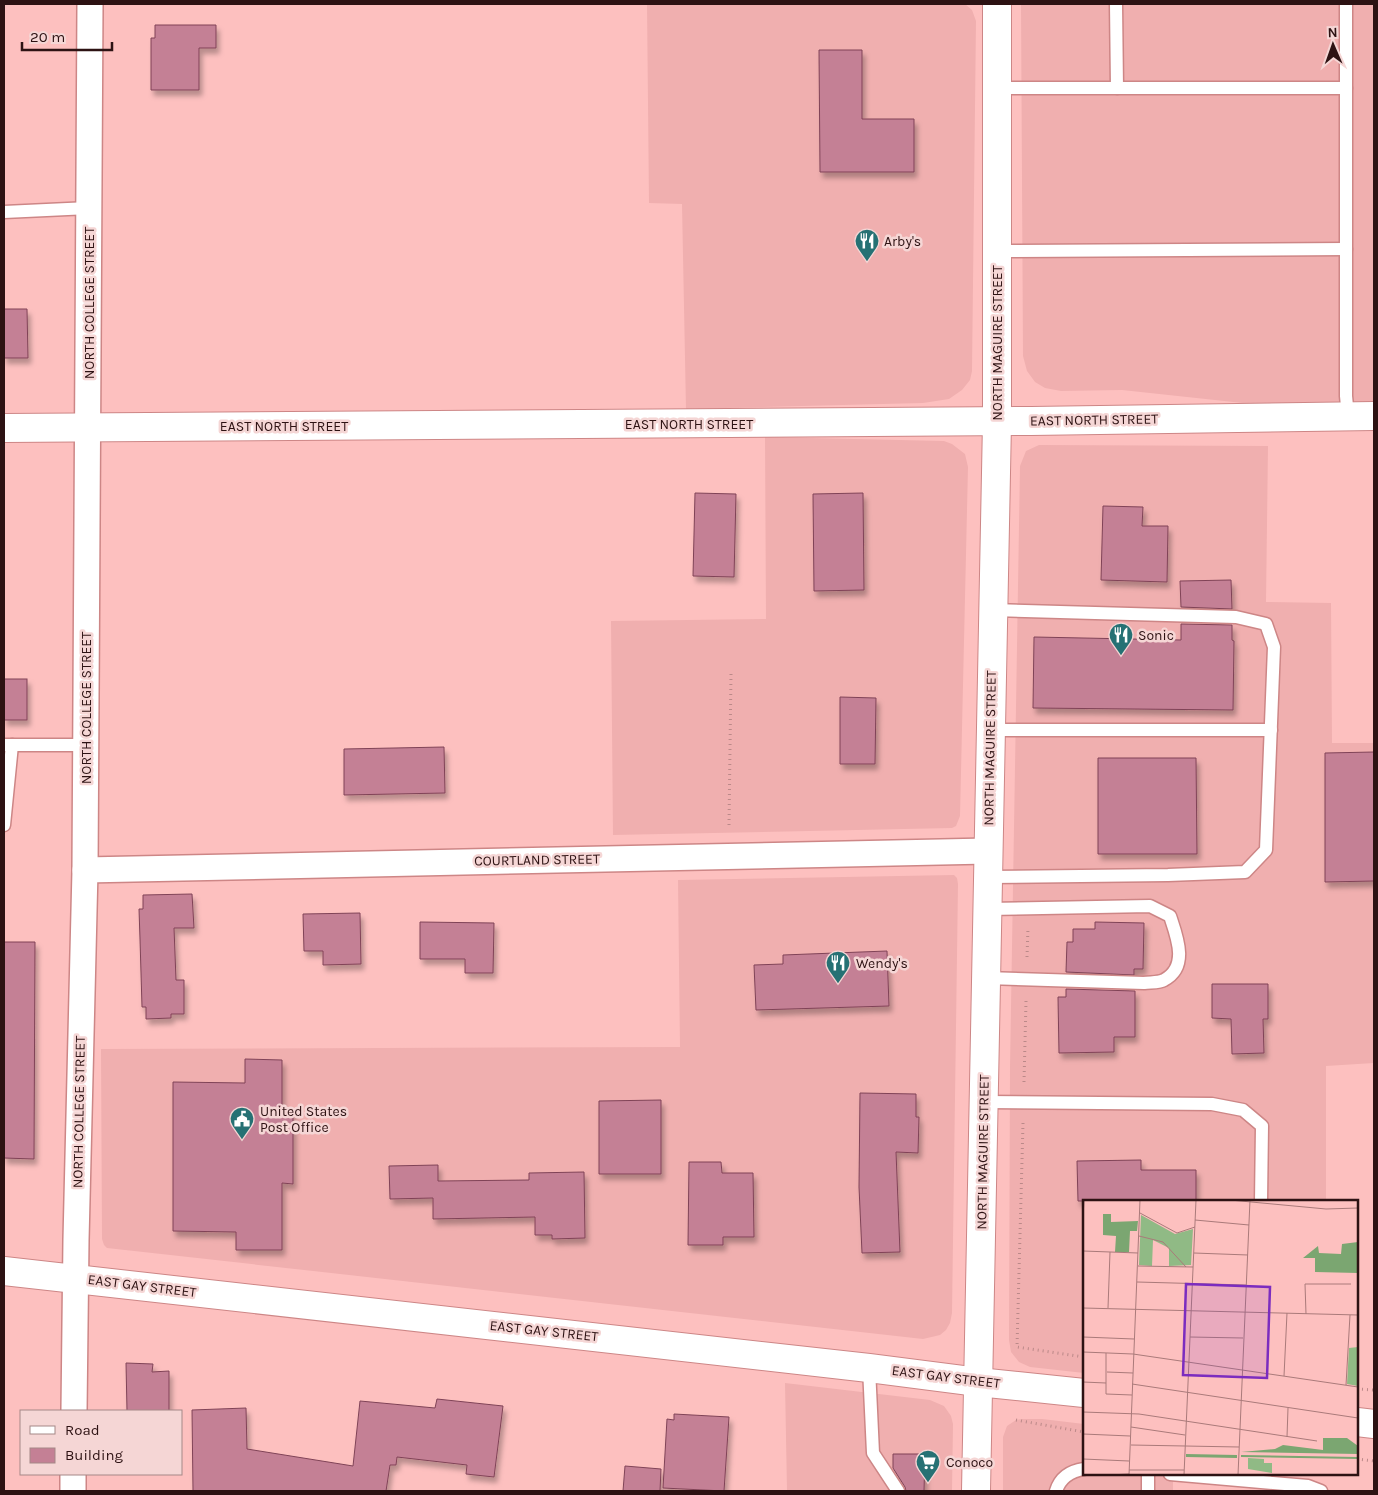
<svg xmlns="http://www.w3.org/2000/svg" width="1378" height="1495" font-family="Karla,sans-serif">
	<style>
		.built { fill: #f0afaf }
		.building { fill: #c48095; stroke: #804357; filter: url(#shadow) }
		.lines { fill: none; stroke-linecap: round; stroke-linejoin: round }
		.service-casing { stroke: #cd8686; stroke-width: 15 }
		.minor-casing { stroke: #cd8686; stroke-width: 28 }
		.tertiary-casing { stroke: #cd8686; stroke-width: 30 }
		.secondary-casing { stroke: #cd8686; stroke-width: 30 }
		.primary-casing { stroke: #cd8686; stroke-width: 30 }
		.path { stroke: #bb8989; stroke-width: 3; stroke-dasharray: 1 4; stroke-linecap: butt }
		.service { stroke: #fff; stroke-width: 12 }
		.minor { stroke: #fff; stroke-width: 25 }
		.tertiary { stroke: #fff; stroke-width: 28 }
		.secondary { stroke: #fff; stroke-width: 28 }
		.primary { stroke: #fff; stroke-width: 28 }
		.labels { text-anchor: middle; dominant-baseline: central; stroke-width: 5; stroke-linejoin: round; paint-order: stroke }
		.poi-label { font-size: 14px; fill: #2d1213; stroke: #f5d6d5; text-anchor: start }
		.street-label { font-size: 14px; fill: #2d1213; stroke: #f5d6d5 }
		.inset-road { fill: none; stroke: #aa7a7a; stroke-width: 1 }
		.view { fill: #7b2cbf; fill-opacity: 0.15; stroke: #7b2cbf; stroke-width: 2.5 }
		.inset-edge { fill: none; stroke: #2d1213; stroke-width: 2.5 }
	</style>
	<defs>
		<filter id="shadow"><feDropShadow dx="3" dy="5.5" stdDeviation="2.5" flood-color="#0004"/></filter>
	</defs>
	<rect width="100%" height="100%" fill="#fdc0bf"/>
	<g class="built">
		<polygon points="647,4 965,4 972,10 976,21 972,371 970,380 962,390 949,399 923,403 686,409 682,204 649,203"/>
		<polygon points="1021,4 1374,4 1374,402 1252,404 1122,390 1061,391 1045,388 1035,382 1027,371 1023,356"/>
		<polygon points="765,437 944,441 952,444 965,454 968,467 960,816 956,826 952,828 613,835 611,621 766,619"/>
		<polygon points="1039,445 1268,446 1266,602 1331,603 1332,743 1374,743 1374,1063 1326,1066 1326,1201 1084,1201 1084,1373 1030,1367 1019,1362 1011,1352 1009,1340 1010,1068 1020,466 1026,451"/>
		<polygon points="954,875 957,878 958,884 952,1313 950,1323 946,1330 940,1335 923,1339 107,1248 104,1245 102,1239 101,1049 680,1047 678,880"/>
		<polygon points="785,1383 930,1400 944,1406 951,1416 953,1424 952,1491 787,1491"/>
		<polygon points="1022,1419 1042,1419 1084,1424 1084,1474 1173,1474 1173,1491 1003,1491 1003,1437 1007,1426 1016,1420"/>
	</g>
	<g class="building">
		<polygon points="155,25 216,25 216,48 199,48 199,90 151,90 151,38 155,38"/>
		<polygon points="819,50 862,50 862,119 914,119 914,172 820,172"/>
		<polygon points="4,309 27,309 28,358 4,358"/>
		<polygon points="695,493 736,494 734,577 693,576"/>
		<polygon points="863,493 864,590 814,591 813,494"/>
		<polygon points="1103,506 1143,507 1142,526 1168,526 1167,582 1101,580"/>
		<polygon points="1231,580 1232,609 1181,607 1180,581"/>
		<polygon points="1181,624 1232,625 1232,640 1234,641 1233,710 1033,708 1034,637 1181,640"/>
		<rect x="4" y="679" width="23" height="41"/>
		<polygon points="840,697 876,698 875,764 840,764"/>
		<polygon points="444,747 445,793 344,795 344,749"/>
		<polygon points="1374,752 1374,881 1325,882 1325,753"/>
		<polygon points="1098,758 1196,758 1197,854 1098,854"/>
		<polygon points="192,894 194,928 174,928 176,980 184,980 184,1014 171,1014 171,1018 146,1019 146,1007 142,1007 140,939 139,909 143,909 143,895"/>
		<polygon points="360,913 361,964 323,965 323,951 304,951 303,914"/>
		<polygon points="420,922 494,923 493,973 465,973 465,959 420,959"/>
		<polygon points="1095,922 1144,923 1143,969 1134,969 1134,975 1066,972 1067,942 1073,942 1073,929 1095,929"/>
		<polygon points="4,942 35,942 34,1159 4,1158"/>
		<polygon points="887,951 889,1006 756,1010 754,965 783,964 783,955"/>
		<polygon points="1212,984 1268,984 1268,1019 1263,1019 1264,1053 1232,1054 1231,1019 1212,1018"/>
		<polygon points="1066,989 1135,991 1135,1037 1114,1037 1114,1052 1059,1053 1058,997 1066,997"/>
		<polygon points="245,1059 282,1060 282,1112 293,1112 293,1184 282,1183 282,1250 236,1250 236,1232 173,1231 173,1082 245,1083"/>
		<polygon points="860,1093 916,1094 916,1117 919,1117 918,1153 896,1152 900,1252 862,1253 859,1187"/>
		<polygon points="661,1100 661,1174 599,1174 599,1101"/>
		<polygon points="1141,1160 1141,1170 1196,1170 1196,1201 1078,1201 1077,1161"/>
		<polygon points="689,1162 721,1162 722,1173 753,1173 754,1237 723,1237 723,1245 688,1245"/>
		<polygon points="438,1165 438,1181 529,1180 529,1173 584,1172 585,1238 552,1239 552,1235 535,1235 535,1217 433,1219 433,1198 390,1199 389,1166"/>
		<polygon points="126,1363 153,1364 152,1372 169,1371 169,1411 127,1411"/>
		<polygon points="437,1399 503,1406 494,1477 466,1474 467,1465 397,1457 396,1465 390,1465 386,1491 193,1491 192,1410 246,1408 247,1449 353,1466 360,1401 435,1408"/>
		<polygon points="674,1414 729,1417 724,1491 663,1488 667,1419 674,1420"/>
		<polygon points="893,1454 925,1454 924,1491 906,1491 905,1487 893,1468"/>
		<polygon points="625,1466 661,1469 660,1491 623,1491"/>
	</g>
	<g class="lines">
		<defs>
			<g id="service">
				<polyline points="1116,4 1117,88"/>
				<polyline points="1346,4 1346,396 1348,416"/>
				<polyline points="997,88 1346,88"/>
				<polyline points="4,212 89,208"/>
				<polyline points="997,251 1346,249"/>
				<polyline points="991,730 1271,730"/>
				<polyline points="4,745 86,745"/>
				<polyline points="4,825 12,745"/>
				<polyline points="988,877 1168,875 1245,872 1266,850 1274,647 1266,624 1236,617 993,610"/>
				<path d="M986,978L1144,983C1150,982 1159,983 1164,980C1189,967 1177,937 1170,916L1150,906L987,909"/>
				<polyline points="984,1102 1212,1104 1243,1110 1262,1126 1261,1201"/>
				<polyline points="869,1368 873,1453 898,1491"/>
				<polyline points="1148,1474 1148,1491"/>
				<polyline points="1170,1474 1308,1486 1321,1491"/>
				<path d="M1056,1491C1060,1478 1070,1471 1084,1469"/>
			</g>
			<g id="minor">
				<polyline points="85,870 988,851"/>
				<polyline points="74,1411 76,1240 85,870 90,4"/>
				<polyline points="73,1491 73,1474"/>
			</g>
			<polyline id="tertiary" points="4,428 1031,421 1374,416"/>
			<g id="secondary">
				<polyline points="4,1271 869,1368 978,1382 1084,1393"/>
				<polyline points="1357,1422 1374,1424"/>
			</g>
			<polyline id="primary" points="976,1491 997,422 997,4"/>
		</defs>
		<use href="#service" class="service-casing"/>
		<use href="#minor" class="minor-casing"/>
		<use href="#tertiary" class="tertiary-casing"/>
		<use href="#secondary" class="secondary-casing"/>
		<use href="#primary" class="primary-casing"/>
		<g class="path">
			<polyline points="729,825 731,673"/>
			<polyline points="1027,957 1028,928"/>
			<polyline points="1024,1082 1026,1001"/>
			<polyline points="1023,1123 1017,1347 1084,1357"/>
			<polyline points="1357,1389 1374,1390"/>
			<polyline points="1016,1420 1084,1432"/>
			<polyline points="1357,1459 1374,1461"/>
		</g>
		<use href="#service" class="service"/>
		<use href="#minor" class="minor"/>
		<use href="#tertiary" class="tertiary"/>
		<use href="#secondary" class="secondary"/>
		<use href="#primary" class="primary"/>
	</g>
	<defs>
		<symbol id="restaurant-pin" viewBox="-11 -11 22 30"><path d="M0 17L-7.5 6A9.5 9.5 0 1 1 7.5 6Z" fill="#267174" stroke="#f5d6d5"/><path d="M-5-6h1v4h1v-4h1v4h1v-4h1v5L-1.5 .5V6h-2V.5L-5-1ZM5-6V6H3V1.5H1.5Q1.5-4 5-6Z" fill="#fff"/></symbol>
		<symbol id="civic-pin" viewBox="-11 -11 22 30"><path d="M0 17L-7.5 6A9.5 9.5 0 1 1 7.5 6Z" fill="#267174" stroke="#f5d6d5"/><path d="M-.6-6.5H3V-4.5H.6V-3L4-1V1h2V6H-6V1h2V-1L-.6-3ZM-1.2 2.5V6h2.4V2.5Z" fill="#fff"/></symbol>
		<symbol id="supermarket-pin" viewBox="-11 -11 22 30"><path d="M0 17L-7.5 6A9.5 9.5 0 1 1 7.5 6Z" fill="#267174" stroke="#f5d6d5"/><path d="M-6-5.5h2.5l.6 2H6L4.5 2H-2.5L-4.4-4H-6ZM-1.5 3.2a1.3 1.3 0 1 0 .1 0ZM3 3.2a1.3 1.3 0 1 0 .1 0Z" fill="#fff"/></symbol>
	</defs>
	<g fill-rule="evenodd">
		<use href="#restaurant-pin" x="853" y="227" width="28" height="38"/>
		<use href="#restaurant-pin" x="1107" y="621" width="28" height="38"/>
		<use href="#restaurant-pin" x="824" y="949" width="28" height="38"/>
		<use href="#civic-pin" x="228" y="1105" width="28" height="38"/>
		<use href="#supermarket-pin" x="914" y="1448" width="28" height="38"/>
	</g>
	<g class="labels">
		<g class="poi-label">
			<text x="884" y="241">Arby's</text>
			<text x="1138" y="635">Sonic</text>
			<text x="856" y="963">Wendy's</text>
			<text x="260" y="1111">United States<tspan x="260" dy="16">Post Office</tspan></text>
			<text x="946" y="1462">Conoco</text>
		</g>
		<g class="street-label">
			<text transform="translate(89 303) rotate(-90)">NORTH COLLEGE STREET</text>
			<text transform="translate(997 343) rotate(-90)">NORTH MAGUIRE STREET</text>
			<text transform="translate(1094 420) rotate(-1)">EAST NORTH STREET</text>
			<text x="689" y="424">EAST NORTH STREET</text>
			<text x="284" y="426">EAST NORTH STREET</text>
			<text transform="translate(86 708) rotate(-90)">NORTH COLLEGE STREET</text>
			<text transform="translate(990 748) rotate(-89)">NORTH MAGUIRE STREET</text>
			<text transform="translate(537 860) rotate(-1)">COURTLAND STREET</text>
			<text transform="translate(79 1112) rotate(-89)">NORTH COLLEGE STREET</text>
			<text transform="translate(983 1152) rotate(-89)">NORTH MAGUIRE STREET</text>
			<text transform="translate(142 1286) rotate(7)">EAST GAY STREET</text>
			<text transform="translate(544 1331) rotate(6)">EAST GAY STREET</text>
			<text transform="translate(946 1377) rotate(7)">EAST GAY STREET</text>
		</g>
	</g>
	<g transform="translate(1083 1200)">
		<rect width="275" height="275" fill="#fdc0bf"/>
		<path d="M58,15L92,34L110,29L108,65L86,66V48L70,40L69,66L56,65ZM275,147V186L264,184L266,148ZM165,258L181,259V263H189V273L165,269Z" fill="#90ba85"/>
		<path d="M20,14H28V22L55,21L54,31H47L46,52H32L33,36L20,35ZM275,42V73L232,72V58H220L235,46L236,53L258,54L259,44ZM240,238H264L275,246V254L158,252L192,249L200,245L240,250ZM103,254L154,255V258L103,257ZM158,255L275,257V259L158,257Z" fill="#7ba671"/>
		<path class="inset-road" d="M147,0L243,9L275,8M57,13L94,33L112,27M0,17L1,0M112,20L166,25M56,36L80,42L103,67M0,51L55,53M111,53L165,55M55,66L110,67M54,82L163,85M0,108L275,115M25,108L27,52M223,114L222,84H268M0,137L51,139M107,137L160,138M0,152L50,154M23,153V194L49,195M50,154L275,187M24,172L50,173M201,176L204,113M0,182L23,183M49,184L275,218M263,185L267,115M0,212L56,214L234,241M48,227L102,235M0,234L47,236M204,237L205,208M48,245L156,247M0,259L46,261M46,270H101M26,275L46,274M46,275L57,0M101,275L113,0M155,275L167,0"/>
		<path class="view" d="M103,84L187,87L184,178L100,175Z"/>
		<rect width="275" height="275" class="inset-edge"/>
	</g>
	<rect width="1378" height="1495" fill="none" stroke="#2d1213" stroke-width="10"/>
	<rect x="20" y="1410" width="162" height="65" fill="#f5d6d5" stroke="#a58887"/>
	<rect x="30" y="1426" width="25" height="8" fill="#ffffff" stroke="#a58887"/>
	<text x="65" y="1435" font-size="15" fill="#2d1213">Road</text>
	<rect x="30" y="1448" width="25" height="15" fill="#c48095" stroke="#a58887"/>
	<text x="65" y="1460" font-size="15" fill="#2d1213">Building</text>
	<g transform="translate(1333 45) rotate(358)" stroke="#f5d6d5" stroke-width="4" paint-order="stroke">
	<path d="M0-4L9 19L0 12L-9 19Z" fill="#2d1213"/>
	<text y="-8" font-size="14" font-weight="bold" text-anchor="middle" fill="#2d1213">N</text>
	</g>
	<path d="M22 42v8h90v-8" fill="none" stroke="#2d1213" stroke-width="2.5"/>
	<text x="30" y="42" font-size="15" fill="#2d1213" stroke="#f5d6d5" stroke-width="4" paint-order="stroke">20 m</text>
</svg>
